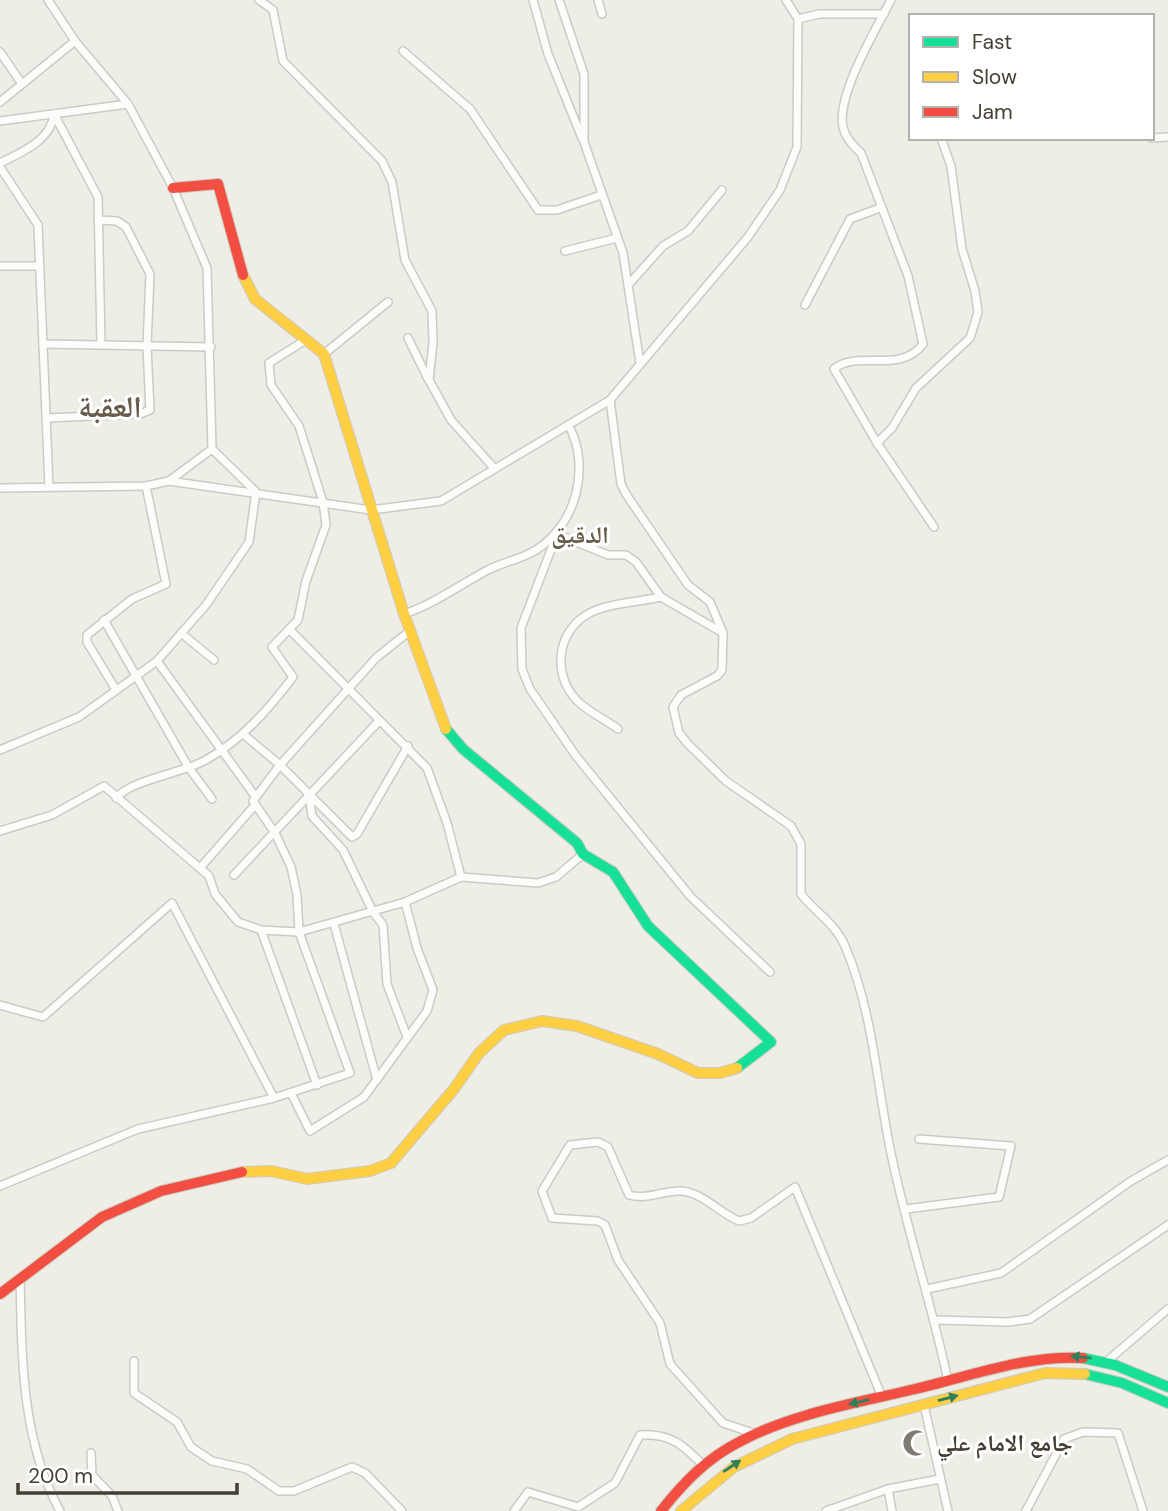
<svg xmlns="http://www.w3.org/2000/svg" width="1168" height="1511" font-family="'DM Sans','Noto Naskh Arabic',sans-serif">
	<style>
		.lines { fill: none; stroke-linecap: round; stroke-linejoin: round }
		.street-casing { stroke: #cccac4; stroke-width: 10 }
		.fast-casing { stroke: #cecabd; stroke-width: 12 }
		.slow-casing { stroke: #cecabd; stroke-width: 12 }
		.jam-casing { stroke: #cecabd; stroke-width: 12 }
		.street { stroke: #fcfcfb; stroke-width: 7 }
		.fast { stroke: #16e098; stroke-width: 10 }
		.slow { stroke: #ffcf43; stroke-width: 10 }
		.jam { stroke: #f24e42; stroke-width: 10 }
		.oneway { fill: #327f5b }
		.labels { text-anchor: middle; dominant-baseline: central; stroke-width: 6; stroke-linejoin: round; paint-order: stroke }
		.poi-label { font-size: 23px; font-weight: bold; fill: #443e33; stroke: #fff; text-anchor: start }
		.neighbourhood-label { font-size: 24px; font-weight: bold; fill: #675d4a; stroke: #fff }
		.district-label { font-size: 30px; font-weight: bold; fill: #675d4a; stroke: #fff }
	</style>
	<rect width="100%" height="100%" fill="#eeede6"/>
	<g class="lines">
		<defs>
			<g id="street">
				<polyline points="48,0 75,41 128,104 173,188 207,268 212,449"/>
				<polyline points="259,0 273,10 283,61 382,161 392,182 405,260 432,311 433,343 429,380 451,420 494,468"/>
				<polyline points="533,0 548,54 582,138"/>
				<polyline points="559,0 584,74 584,142 623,253 640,363"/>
				<polyline points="598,0 602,14"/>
				<path d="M891,0C876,29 836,96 843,127C845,138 853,146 861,153L908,276L923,344C900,375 857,349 834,369L877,443L934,527"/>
				<polyline points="798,19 819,14 884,14"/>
				<polyline points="403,51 470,109 538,210 557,210 601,195"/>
				<polyline points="0,52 22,84"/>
				<polyline points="0,102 75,41"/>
				<polyline points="54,114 98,197 101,345"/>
				<polyline points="0,121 128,104"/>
				<polyline points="1152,138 1168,137"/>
				<path d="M0,163C22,152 50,141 54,115"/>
				<polyline points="0,167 38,225 49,487"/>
				<polyline points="565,251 617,238"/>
				<polyline points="0,266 40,266"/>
				<polyline points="630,283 663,246 688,231 722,190"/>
				<polyline points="805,305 850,219 880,208"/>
				<polyline points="408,338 428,379"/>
				<polyline points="43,344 211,347"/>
				<polyline points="324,354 388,302"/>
				<path d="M610,400L621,484L626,494L688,585L710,602L723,633L722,670L717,676L681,695L673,707L679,733L688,744L726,781L791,826L801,844V894C816,913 835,923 845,946C871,1007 876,1073 888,1138C903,1220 931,1299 948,1381"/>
				<polyline points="47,418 140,414 150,410 147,346 150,274 126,227 117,221 98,220"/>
				<polyline points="877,443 892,428 916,388 970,338 978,312 975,291 962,249 951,166 941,138"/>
				<polyline points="0,488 146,486 169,481 371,510 441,501 610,400 748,237 780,190 797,147 798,19 786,0"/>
				<polyline points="661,597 723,633"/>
				<path d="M404,614C434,604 458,586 486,571C502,562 520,560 536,550C576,525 591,468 569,426"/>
				<polyline points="104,620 189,768 212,799"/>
				<polyline points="290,630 427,768 447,823 461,877"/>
				<polyline points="181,633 214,660"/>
				<polyline points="157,661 255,796"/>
				<polyline points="116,690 87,642 87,635 132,599 166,584 146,486"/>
				<path d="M618,729C607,721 593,714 582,705C552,681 554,633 588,614C607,603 639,602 661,597L636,562L626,555H608L557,534L521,628L522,669L530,689L576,756L690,896L770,972"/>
				<polyline points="243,734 280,765 352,837 357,834 408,746"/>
				<polyline points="0,750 79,717 157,661 206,605 249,542 256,492 212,449 169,481"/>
				<polyline points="309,794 312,816 343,850 373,912 383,925 387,984 407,1037"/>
				<path d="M116,798C131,780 179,774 204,761C241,741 268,710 293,677L272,647L298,620L306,581L326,525L323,502L299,426L271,385L269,363L307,339"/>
				<polyline points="0,831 52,815 104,786 209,876 215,894 238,922 261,930 299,932 405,902 461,877 538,883 556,877 583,854"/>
				<polyline points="200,868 255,805"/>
				<polyline points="234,875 379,721"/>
				<polyline points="334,924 377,1080"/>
				<polyline points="261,930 317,1085"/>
				<polyline points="0,1005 43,1017 172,903 274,1098"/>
				<polyline points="291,1093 310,1131 364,1097 427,1011 433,990 417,948 405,902"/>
				<polyline points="0,1186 138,1129 274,1098 350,1073 299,932 297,895 291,867 275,833 253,801 280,765 376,658 411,630"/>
				<polyline points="906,1209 999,1197 1011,1146 919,1139"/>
				<path d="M20,1278C22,1358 21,1439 60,1511"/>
				<polyline points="927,1289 1001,1273 1131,1181 1168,1160"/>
				<polyline points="935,1320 1008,1322 1030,1319 1168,1225"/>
				<polyline points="134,1361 134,1393 177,1422 191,1447 212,1461 247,1469 279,1491 294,1491 352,1467 365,1473 402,1511"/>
				<polyline points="1106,1362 1168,1309"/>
				<polyline points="924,1405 948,1511"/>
				<path d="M756,1434L723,1423L670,1364L660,1323L618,1260L605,1225L598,1221L552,1218L542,1191L570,1145L598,1142L608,1147L629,1195C647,1200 661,1191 679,1191C702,1191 719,1213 739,1221L751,1218L795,1187L882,1397"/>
				<polyline points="91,1453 92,1475 112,1496 118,1511"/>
				<path d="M514,1511L528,1492L578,1507L615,1483L640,1435C671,1433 683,1445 704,1466"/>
				<polyline points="826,1511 888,1489"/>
				<polyline points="892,1511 888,1489 940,1479"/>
				<polyline points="1026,1511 1064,1439 1083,1432 1118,1433 1143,1511"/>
			</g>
			<g id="fast">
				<polyline points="446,729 463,749 577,843 583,854 613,872 648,926 771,1042 737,1068"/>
				<polyline points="1083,1358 1115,1365 1168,1387"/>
				<polyline points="1085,1374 1122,1383 1168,1403"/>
			</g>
			<g id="slow">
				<polyline points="243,275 255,299 324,354 404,614 446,729"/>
				<polyline points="242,1172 271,1171 307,1179 370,1171 391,1163 454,1089 479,1053 504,1030 542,1021 577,1026 658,1054 698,1073 720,1073 737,1068"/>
				<polyline points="681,1511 734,1467 792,1439 1045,1373 1085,1374"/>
			</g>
			<g id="jam">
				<polyline points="173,188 218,184 243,275"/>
				<polyline points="0,1294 102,1217 161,1191 242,1172"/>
				<path d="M661,1511C684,1482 707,1458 741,1441C794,1413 857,1403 915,1389C971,1376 1025,1355 1083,1358"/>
			</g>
		</defs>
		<use href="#street" class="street-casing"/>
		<use href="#fast" class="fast-casing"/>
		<use href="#slow" class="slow-casing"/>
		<use href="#jam" class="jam-casing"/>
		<use href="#street" class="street"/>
		<use href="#fast" class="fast"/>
		<use href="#slow" class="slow"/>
		<use href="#jam" class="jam"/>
	</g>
	<defs><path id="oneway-solid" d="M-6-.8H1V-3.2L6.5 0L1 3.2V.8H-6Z" transform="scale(1.75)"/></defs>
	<g class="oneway">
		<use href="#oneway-solid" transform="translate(1081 1357) rotate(-174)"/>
		<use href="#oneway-solid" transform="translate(948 1398) rotate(-15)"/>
		<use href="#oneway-solid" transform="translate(859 1402) rotate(167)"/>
		<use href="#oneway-solid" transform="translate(732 1466) rotate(-34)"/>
	</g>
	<defs>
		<symbol id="mosque-bare" viewBox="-9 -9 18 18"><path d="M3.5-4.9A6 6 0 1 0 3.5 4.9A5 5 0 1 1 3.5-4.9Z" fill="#807b72" stroke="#fff" stroke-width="2.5" paint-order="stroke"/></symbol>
	</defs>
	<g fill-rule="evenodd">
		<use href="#mosque-bare" x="897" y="1424" width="38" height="38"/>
	</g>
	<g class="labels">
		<g class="poi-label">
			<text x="937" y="1443">جامع الامام علي</text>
		</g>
		<g class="neighbourhood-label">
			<text x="580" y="534">الدقيق</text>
		</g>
		<g class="district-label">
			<text x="110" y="406">العقبة</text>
		</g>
	</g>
	<rect x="909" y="14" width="245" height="126" fill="#ffffff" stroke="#b4b2ad" stroke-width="2"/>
	<rect x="923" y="37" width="35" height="10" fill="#16e098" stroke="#b4b2ad" stroke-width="2"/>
	<text x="972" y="49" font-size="21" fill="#443e33">Fast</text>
	<rect x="923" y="72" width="35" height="10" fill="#ffcf43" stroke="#b4b2ad" stroke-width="2"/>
	<text x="972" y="84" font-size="21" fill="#443e33">Slow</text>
	<rect x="923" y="107" width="35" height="10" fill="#f24e42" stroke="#b4b2ad" stroke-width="2"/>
	<text x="972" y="119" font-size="21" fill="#443e33">Jam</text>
	<path d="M18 1483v10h219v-10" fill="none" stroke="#443e33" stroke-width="3.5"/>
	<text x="28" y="1483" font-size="21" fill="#443e33" stroke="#ffffff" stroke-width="5" paint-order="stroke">200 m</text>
</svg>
